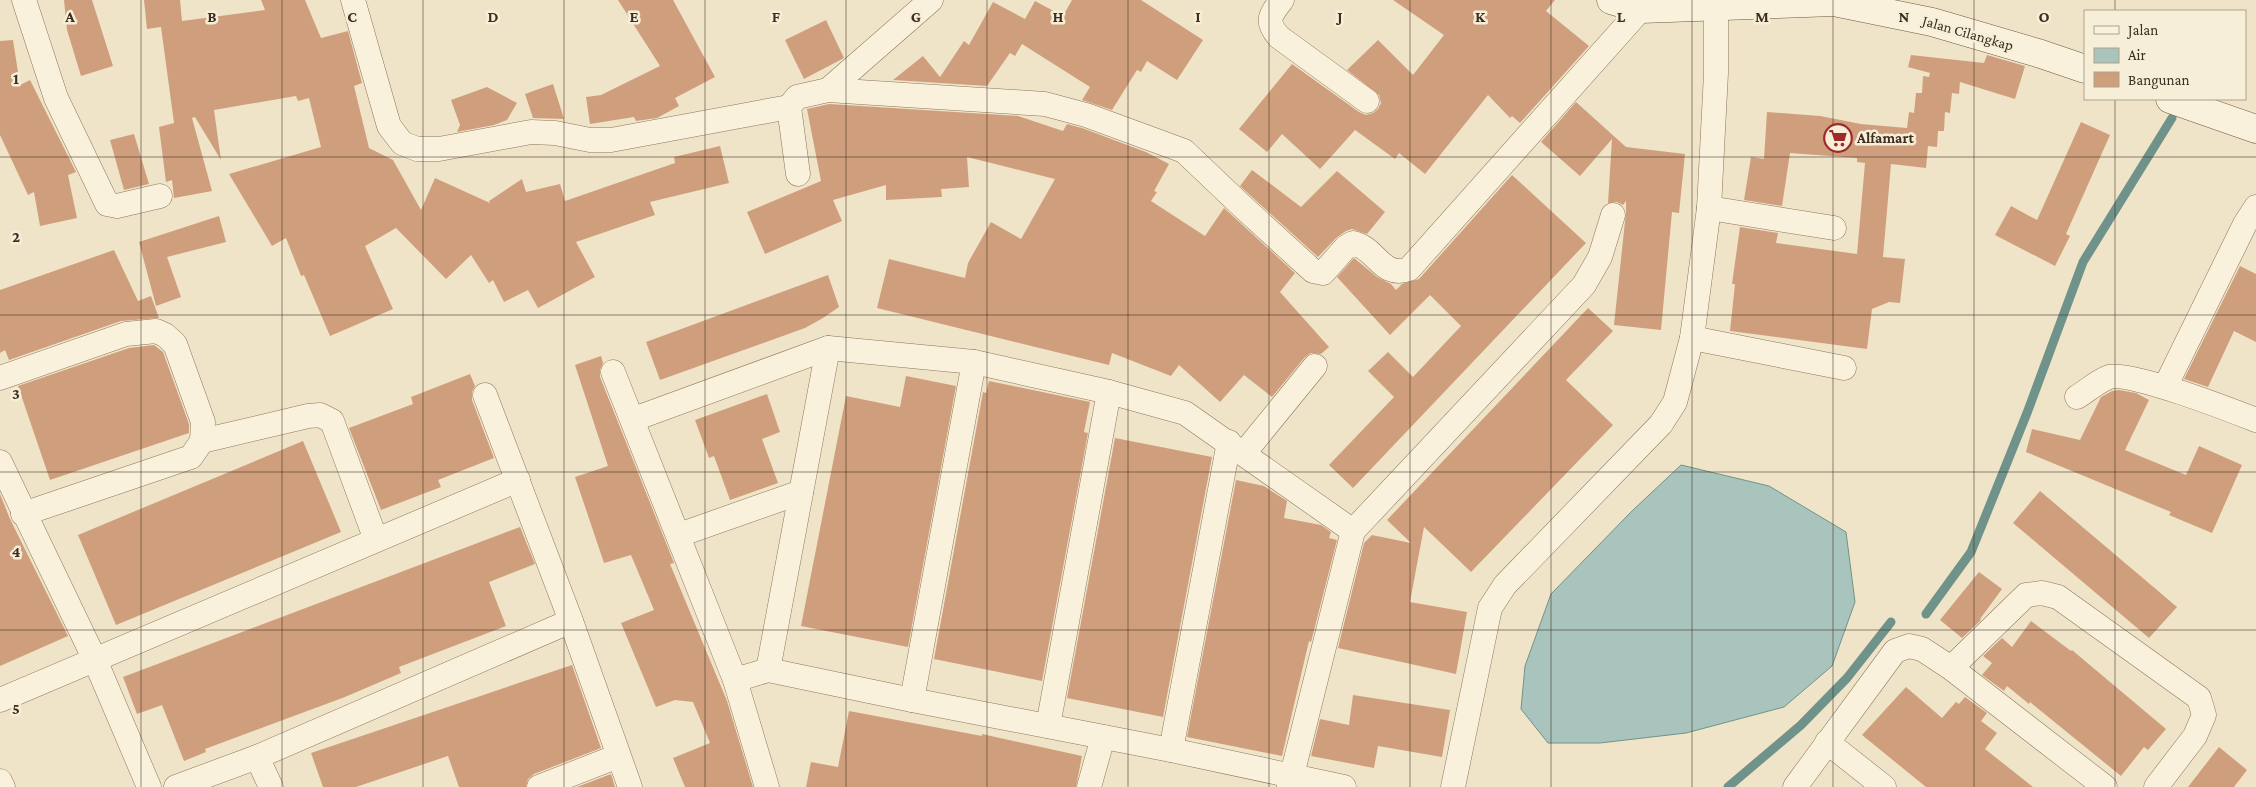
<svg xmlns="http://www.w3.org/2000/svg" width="2256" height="787" font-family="'Crimson Pro',serif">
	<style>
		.water { fill: #a9c4bc; stroke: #6f938a }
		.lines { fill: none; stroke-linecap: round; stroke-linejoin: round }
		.stream { stroke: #6f938a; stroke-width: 9 }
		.building { fill: #cf9f7d }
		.street-casing { stroke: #8d765c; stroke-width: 25 }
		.secondary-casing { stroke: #6f573f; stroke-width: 29 }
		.street { stroke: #faf1dc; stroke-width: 24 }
		.secondary { stroke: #faf1dc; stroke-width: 28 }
		.grid { fill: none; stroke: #3d2e20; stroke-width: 1; stroke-opacity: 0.55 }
		.labels { text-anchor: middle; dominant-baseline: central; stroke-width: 5; stroke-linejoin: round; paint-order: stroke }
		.street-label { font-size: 15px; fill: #3d2e20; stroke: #f7eed8 }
		.poi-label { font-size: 15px; font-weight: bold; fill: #3d2e20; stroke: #f7eed8; text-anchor: start }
		.grid-label { font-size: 16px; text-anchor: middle; font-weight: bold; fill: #3d2e20; stroke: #f7eed8; stroke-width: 5; stroke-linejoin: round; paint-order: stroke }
	</style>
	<rect width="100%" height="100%" fill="#f0e4c8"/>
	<polygon class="water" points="1681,465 1769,486 1846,532 1855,602 1832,666 1784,707 1686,733 1600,743 1548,743 1521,709 1525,666 1551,594 1632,511"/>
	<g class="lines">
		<g class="stream">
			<polyline points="1926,614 1971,552 2027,413 2083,262 2172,118"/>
			<polyline points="1728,787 1801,725 1847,678 1891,622"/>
		</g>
	</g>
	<g class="building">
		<polygon points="64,0 92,0 113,66 81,76 67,30"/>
		<polygon points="144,0 180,0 182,21 265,10 261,0 305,0 321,38 348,31 362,83 354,86 369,148 393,160 421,210 435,178 490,203 489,201 522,179 526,192 560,184 565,201 675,163 674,157 720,146 729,183 650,202 655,215 576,242 595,277 538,308 528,290 504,302 493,280 489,283 471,255 446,279 396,228 365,246 393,309 330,336 304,275 301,276 286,238 272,246 229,174 321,147 309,98 298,101 296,96 214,110 221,160 195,117 192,118 212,191 174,198 172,180 166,182 159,127 174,123 161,27 147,29"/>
		<polygon points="618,0 673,0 715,77 675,98 679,106 657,118 636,121 634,117 590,124 586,97 601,95 660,66"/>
		<polygon points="1072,0 1141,0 1203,40 1177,80 1147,61 1141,72 1137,70 1112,110 1082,100 1090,87 1022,44 1015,56 1010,53 987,86 893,80 923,56 940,77 964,41 969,45 993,2 1025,19 1035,1 1063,16"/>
		<polygon points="1393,0 1555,0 1546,11 1589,46 1520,123 1512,116 1510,118 1488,95 1425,174 1399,153 1395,159 1355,130 1320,169 1282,134 1267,152 1239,129 1292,64 1359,112 1366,115 1373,113 1378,109 1381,103 1379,95 1347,70 1378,40 1413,75 1444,35"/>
		<polygon points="826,20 844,58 804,79 785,40"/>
		<polygon points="13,40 20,85 30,80 76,172 68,175 77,218 40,226 34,192 28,195 0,135 0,41"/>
		<polygon points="1911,55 1984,63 1987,55 2025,66 2015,99 1960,82 1959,94 1952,93 1950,113 1945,112 1944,131 1938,131 1937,147 1928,146 1926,168 1891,164 1883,257 1905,259 1900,303 1889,302 1872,309 1867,349 1730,331 1735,284 1732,284 1740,227 1778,233 1776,243 1857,254 1865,163 1857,162 1857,158 1790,153 1782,206 1744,200 1751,157 1764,159 1767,112 1820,116 1861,124 1907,128 1909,112 1914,113 1916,93 1922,93 1923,76 1929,77 1930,73 1908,67"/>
		<polygon points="553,84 564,119 533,118 525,94"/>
		<polygon points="487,87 517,103 507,120 494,125 457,132 460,125 451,100"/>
		<polygon points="1576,102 1626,147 1685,154 1679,213 1672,212 1661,330 1614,325 1626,212 1626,201 1623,205 1617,202 1608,203 1612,139 1580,176 1541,142"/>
		<polygon points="829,104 1018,116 1063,131 1067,124 1082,128 1146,152 1169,164 1154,191 1157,192 1151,201 1205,236 1224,208 1295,273 1280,292 1329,347 1321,354 1311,353 1305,357 1272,397 1244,375 1220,402 1179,365 1171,376 1112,353 1109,365 877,308 889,259 965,278 968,263 991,222 1021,239 1055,179 967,157 969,187 941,189 942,197 886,200 886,185 833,200 842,221 765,254 747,212 821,181 807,109"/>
		<polygon points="2081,122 2110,135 2066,234 2070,236 2055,266 1995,235 2011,206 2037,220"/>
		<polygon points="134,134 149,184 124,190 110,140"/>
		<polygon points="1252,170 1301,207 1337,171 1385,212 1367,234 1352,229 1346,231 1336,238 1318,257 1240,186"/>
		<polygon points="1512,175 1586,243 1353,488 1329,465 1394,397 1368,371 1388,352 1413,377 1461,326 1430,295 1390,335 1337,277 1354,258 1377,277 1391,284 1396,290 1402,284 1419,279"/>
		<polygon points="219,216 226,242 167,257 181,297 156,306 139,242"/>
		<polygon points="114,250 138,301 151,296 159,318 121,321 9,360 5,350 0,353 0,290"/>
		<polygon points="2240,266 2256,274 2256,342 2234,331 2208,387 2184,379"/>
		<polygon points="828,275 839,307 823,318 805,328 660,380 646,342"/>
		<polygon points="1588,308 1613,331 1566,380 1613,425 1471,572 1424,527 1410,602 1467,612 1456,674 1338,648 1364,543 1372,535 1411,543 1387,520"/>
		<polygon points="154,345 163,352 189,424 189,433 50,480 18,386 129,348"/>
		<polygon points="601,356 603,363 600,370 600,377 674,563 670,564 727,701 753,787 685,787 673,758 710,743 693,702 675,700 656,707 621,623 654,610 631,555 604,563 575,477 608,466 575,365"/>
		<polygon points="470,374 475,386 472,392 472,400 494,458 438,480 441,487 381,510 349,428 413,404 411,397"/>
		<polygon points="906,376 956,386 908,647 801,626 846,396 900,407"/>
		<polygon points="989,381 1090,402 1084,432 1088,433 1042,681 934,659 983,392 986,393"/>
		<polygon points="2119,390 2136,393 2149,400 2125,450 2186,475 2199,446 2242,465 2212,533 2169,515 2171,512 2026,452 2032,429 2080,440 2101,397 2112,391"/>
		<polygon points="767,394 780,432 762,439 778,483 730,500 714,456 709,458 695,420"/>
		<polygon points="1115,438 1212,457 1163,717 1067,698"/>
		<polygon points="303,441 341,532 116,625 78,535"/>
		<polygon points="1236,480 1264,486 1287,501 1284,518 1321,525 1331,532 1329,538 1337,540 1311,642 1309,641 1282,756 1187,737"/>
		<polygon points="2040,491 2177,607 2149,638 2013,523"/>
		<polygon points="0,494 10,519 68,636 0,666"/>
		<polygon points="520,527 535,564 489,582 506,626 399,667 401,673 345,697 205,749 206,752 184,761 162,705 137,714 123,677"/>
		<polygon points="1979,572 2002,589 1980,619 1981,620 1962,638 1940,620"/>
		<polygon points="2031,621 2071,651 2072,650 2166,729 2148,750 2144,747 2121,776 2030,702 2029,704 2007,686 2004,691 1982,675 1992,663 1983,656 2002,638 2012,647"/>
		<polygon points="572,665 601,748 534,774 528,779 526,787 459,787 448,756 356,787 323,787 311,753"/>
		<polygon points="1906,687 1942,718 1956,702 1959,704 1965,697 1987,713 1981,721 1997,733 1985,749 2033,787 1926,787 1862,735"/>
		<polygon points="1353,695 1450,710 1442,757 1378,746 1374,768 1311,756 1320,719 1349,725"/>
		<polygon points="849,711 982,736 982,734 1082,756 1076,787 806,787 811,762 838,767"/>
		<polygon points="2219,747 2247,770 2234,787 2188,787"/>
		<polygon points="611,774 615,787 577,787"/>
	</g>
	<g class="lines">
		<defs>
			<g id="street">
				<polyline points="24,0 56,98 107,204 117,206 160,196"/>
				<polyline points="353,0 389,126 402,143 417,149 439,149 531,132 555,133 590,140 611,140 789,107"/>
				<path d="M1282,0C1270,15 1265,21 1279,37L1367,101"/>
				<polyline points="828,90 931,0"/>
				<path d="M798,174L789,107L797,97L828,90L1045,104L1086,115L1184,151L1244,208L1313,271L1323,273L1346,247L1353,243C1377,248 1381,279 1409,269L1641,9"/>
				<polyline points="1709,208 1834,228"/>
				<polyline points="1692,338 1844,368"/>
				<polyline points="613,372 735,680 767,787"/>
				<polyline points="0,378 126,334 156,331 165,335 175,344 203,422 202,441 191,457 23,514"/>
				<polyline points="2165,387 2245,224 2256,207"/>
				<polyline points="485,395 571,621 630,787"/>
				<path d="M2077,397C2087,391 2098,381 2109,377C2128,370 2233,411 2256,420"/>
				<polyline points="634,419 828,348 974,362 1109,392 1185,413 1353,531"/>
				<polyline points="202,441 308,416 320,415 332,421 376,540"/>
				<polyline points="1244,453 1315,366"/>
				<polyline points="0,462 95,660 149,787"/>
				<polyline points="679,535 801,492"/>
				<polyline points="1951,668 2026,595 2042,593 2058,597 2199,698 2204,715 2195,736 2156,787"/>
				<polyline points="768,670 828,348"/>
				<polyline points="735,680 768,670 912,700 1171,750 1344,787"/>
				<polyline points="0,700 518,480"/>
				<polyline points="912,700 974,362"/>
				<polyline points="1048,726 1109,392"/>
				<polyline points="1827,742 1884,787"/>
				<polyline points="1171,750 1229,442"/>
				<polyline points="257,757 271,787"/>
				<polyline points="0,781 3,787"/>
				<polyline points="176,787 257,757 571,621"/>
				<polyline points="539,787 618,756"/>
				<polyline points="1089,787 1103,737"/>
				<polyline points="1289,787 1353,531 1584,285 1600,257 1613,215"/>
				<polyline points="1453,787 1490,608 1505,585 1661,424 1675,402 1692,338 1709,208 1716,73 1716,6"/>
				<polyline points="1795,787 1895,651 1909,646 1922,649 1951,668 2105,787"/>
			</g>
			<g id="secondary">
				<polyline points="1611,0 1641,9 1834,2 1932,22 2041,54 2085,69"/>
				<polyline points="2170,99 2256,129"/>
			</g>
		</defs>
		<use href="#street" class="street-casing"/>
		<use href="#secondary" class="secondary-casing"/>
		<use href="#street" class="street"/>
		<use href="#secondary" class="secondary"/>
	</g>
	<path class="grid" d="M141,0V787M282,0V787M423,0V787M564,0V787M705,0V787M846,0V787M987,0V787M1128,0V787M1269,0V787M1410,0V787M1551,0V787M1692,0V787M1833,0V787M1974,0V787M2115,0V11M2115,99V787M0,157H2256M0,315H2256M0,472H2256M0,630H2256"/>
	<defs>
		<symbol id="supermarket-ring" viewBox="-11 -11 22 22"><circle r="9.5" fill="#f7eed8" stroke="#9e2a2b" stroke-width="1.5"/><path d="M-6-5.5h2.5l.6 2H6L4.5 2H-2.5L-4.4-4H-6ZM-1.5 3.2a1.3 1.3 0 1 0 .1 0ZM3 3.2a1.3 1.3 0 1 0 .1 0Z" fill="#9e2a2b"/></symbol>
	</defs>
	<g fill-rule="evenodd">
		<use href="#supermarket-ring" x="1822" y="122" width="32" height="32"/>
	</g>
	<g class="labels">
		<g class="street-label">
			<text transform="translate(1968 33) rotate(16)">Jalan Cilangkap</text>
		</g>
		<g class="poi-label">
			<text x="1857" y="138">Alfamart</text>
		</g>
	</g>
	<g class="grid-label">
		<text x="70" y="22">A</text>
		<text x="212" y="22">B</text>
		<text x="352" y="22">C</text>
		<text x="493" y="22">D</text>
		<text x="634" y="22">E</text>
		<text x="776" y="22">F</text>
		<text x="916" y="22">G</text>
		<text x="1058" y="22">H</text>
		<text x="1198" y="22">I</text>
		<text x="1340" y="22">J</text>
		<text x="1480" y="22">K</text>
		<text x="1621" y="22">L</text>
		<text x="1762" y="22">M</text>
		<text x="1904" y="22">N</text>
		<text x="2044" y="22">O</text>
		<text x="16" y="84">1</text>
		<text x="16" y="242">2</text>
		<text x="16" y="399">3</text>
		<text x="16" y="557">4</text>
		<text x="16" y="714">5</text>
	</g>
	<rect x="2084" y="10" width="162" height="90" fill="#f7eed8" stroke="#ada18e"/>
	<rect x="2094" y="26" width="25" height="8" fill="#faf1dc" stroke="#ada18e"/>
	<text x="2128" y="35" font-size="15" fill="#3d2e20">Jalan</text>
	<rect x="2094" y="48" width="25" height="15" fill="#a9c4bc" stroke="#ada18e"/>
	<text x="2128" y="60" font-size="15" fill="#3d2e20">Air</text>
	<rect x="2094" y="72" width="25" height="15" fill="#cf9f7d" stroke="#ada18e"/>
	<text x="2128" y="85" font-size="15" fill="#3d2e20">Bangunan</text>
</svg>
